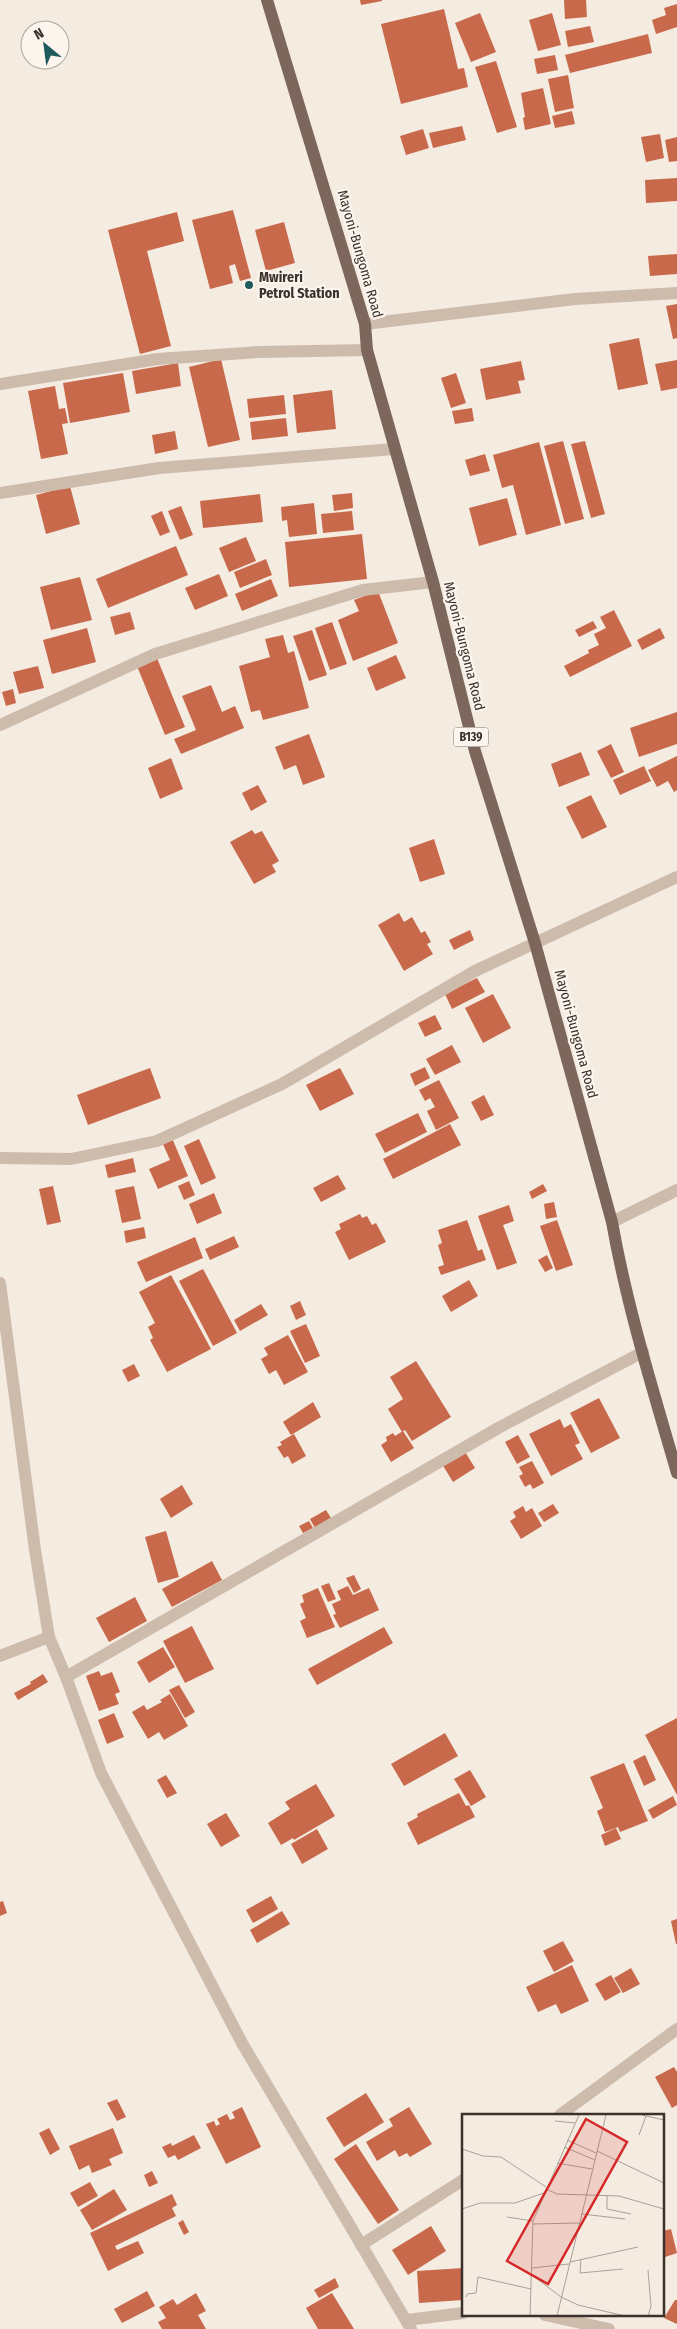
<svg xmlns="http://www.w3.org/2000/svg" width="677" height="2329" font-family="'Fira Sans Condensed',sans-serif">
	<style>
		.building { fill: #c8694b }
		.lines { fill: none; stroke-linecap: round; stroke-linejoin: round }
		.minor { stroke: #cdbbac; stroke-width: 12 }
		.major { stroke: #7d675c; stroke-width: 12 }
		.poi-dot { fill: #1f5a5e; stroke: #fbf5ee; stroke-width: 2 }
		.labels { text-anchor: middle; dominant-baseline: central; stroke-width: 4.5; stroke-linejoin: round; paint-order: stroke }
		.shield { fill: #fbf5ee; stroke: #756b66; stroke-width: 1 }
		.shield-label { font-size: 12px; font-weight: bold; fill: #3b302b }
		.street-label { font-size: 14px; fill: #3b302b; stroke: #fbf5ee }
		.poi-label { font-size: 14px; font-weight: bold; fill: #3b302b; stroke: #fbf5ee; text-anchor: start }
		.inset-road { fill: none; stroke: #aaa098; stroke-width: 1 }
		.view { fill: #d62828; fill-opacity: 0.15; stroke: #d62828; stroke-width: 2.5 }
		.inset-edge { fill: none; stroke: #3b302b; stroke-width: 2.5 }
	</style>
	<rect width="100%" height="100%" fill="#f4ebe1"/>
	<g class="building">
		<polygon points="360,0 382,0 382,1 361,5"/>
		<polygon points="564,0 586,0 587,17 565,19"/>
		<polygon points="677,4 677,27 656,34 652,20 666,15 664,8"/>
		<polygon points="444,9 458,69 464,68 468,87 401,104 381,24"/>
		<polygon points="480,13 496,52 471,62 455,23"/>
		<polygon points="552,13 561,45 538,51 529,20"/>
		<polygon points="590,26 594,42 568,47 565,31"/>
		<polygon points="648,34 652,53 570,73 565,55"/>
		<polygon points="555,55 558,70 537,74 534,59"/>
		<polygon points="496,61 517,127 497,133 475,67"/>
		<polygon points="568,75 574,108 555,112 548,79"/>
		<polygon points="543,88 551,124 525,130 523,118 525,117 521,93"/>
		<polygon points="572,111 575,124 555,128 552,116"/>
		<polygon points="462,126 466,140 433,148 429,133"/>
		<polygon points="423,129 429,148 406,155 400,136"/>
		<polygon points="660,134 664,158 646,162 641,137"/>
		<polygon points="677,137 677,161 669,162 665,140"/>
		<polygon points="677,178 677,201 646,203 645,180"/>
		<polygon points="233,210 251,278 240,281 235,264 229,266 233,283 210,289 192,220"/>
		<polygon points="177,212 184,241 147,251 171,346 140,354 108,230"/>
		<polygon points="284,222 295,263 266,271 255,230"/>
		<polygon points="677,254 677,274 650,276 648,256"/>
		<polygon points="677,304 677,338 673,339 666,306"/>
		<polygon points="639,338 648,384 618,390 609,344"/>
		<polygon points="221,359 240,440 208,447 189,367"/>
		<polygon points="677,360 677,388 661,391 655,364"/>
		<polygon points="521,361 525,380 518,381 521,393 486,400 480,369"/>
		<polygon points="178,363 181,386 136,394 132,371"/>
		<polygon points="123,373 130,412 70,423 63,383"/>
		<polygon points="456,373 466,403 451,408 441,378"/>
		<polygon points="55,386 59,409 65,408 68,423 62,424 68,454 41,459 28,391"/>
		<polygon points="332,390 336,429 297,433 293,395"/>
		<polygon points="284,395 286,414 249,418 247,399"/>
		<polygon points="472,408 474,421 455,424 452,411"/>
		<polygon points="286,418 288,436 252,440 250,422"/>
		<polygon points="175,431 178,449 155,454 152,435"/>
		<polygon points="563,441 584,519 565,524 544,446"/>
		<polygon points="585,441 605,514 591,518 571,444"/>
		<polygon points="539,442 561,525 526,535 513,485 502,488 493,455"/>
		<polygon points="485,454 490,471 470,476 465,460"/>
		<polygon points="70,486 80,524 46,534 36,495"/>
		<polygon points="352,493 353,508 334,511 332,495"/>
		<polygon points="260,494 263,522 203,528 200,501"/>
		<polygon points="507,498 517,535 479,546 469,508"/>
		<polygon points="314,503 317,534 289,537 287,520 282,521 281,507"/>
		<polygon points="181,506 193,535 180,540 168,511"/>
		<polygon points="162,511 170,532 160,536 151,516"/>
		<polygon points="352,511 354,530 323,533 321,514"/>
		<polygon points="362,534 367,579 289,587 285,542"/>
		<polygon points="246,537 256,561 229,572 219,548"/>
		<polygon points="176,546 188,575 108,608 96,579"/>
		<polygon points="266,559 272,575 240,588 234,572"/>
		<polygon points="219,574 228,596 195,610 185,588"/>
		<polygon points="80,577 92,620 51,630 40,587"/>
		<polygon points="271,579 278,596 242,611 235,594"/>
		<polygon points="378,591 398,643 353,661 338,620 359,611 354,600"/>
		<polygon points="614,610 632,646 570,677 564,666 589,653 588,650 599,645 594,634 606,628 600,617"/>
		<polygon points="130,612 135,629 115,635 110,617"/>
		<polygon points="593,621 597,628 579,637 575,630"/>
		<polygon points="332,622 347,664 330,670 315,628"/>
		<polygon points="87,628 96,662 52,674 43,640"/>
		<polygon points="660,628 665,638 642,650 637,640"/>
		<polygon points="312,630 327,675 309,681 293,636"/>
		<polygon points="283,635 288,653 294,651 309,708 263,720 260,710 251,712 239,666 270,657 265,639"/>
		<polygon points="396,655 406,678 376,691 367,668"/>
		<polygon points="157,658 185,727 165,735 137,666"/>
		<polygon points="38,666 44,688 19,694 13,672"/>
		<polygon points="211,685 222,712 235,706 244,728 181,754 174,739 196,730 182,696"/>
		<polygon points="13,689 16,703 6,706 2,692"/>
		<polygon points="677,712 677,744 639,757 630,728"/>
		<polygon points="309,734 325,777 303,785 296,765 284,770 275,747"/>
		<polygon points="611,744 624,772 611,778 597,751"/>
		<polygon points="581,752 590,775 559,787 551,764"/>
		<polygon points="677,756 677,790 674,792 668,781 657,787 648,770"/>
		<polygon points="171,758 183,789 160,799 148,768"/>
		<polygon points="644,766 651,781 620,795 613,780"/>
		<polygon points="258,785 267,802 251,811 242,793"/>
		<polygon points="591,795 607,827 582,839 566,807"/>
		<polygon points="252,830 255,834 262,831 279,861 272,865 276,872 254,884 230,842"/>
		<polygon points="434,839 445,874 420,882 409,848"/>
		<polygon points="399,913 404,922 412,917 421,933 425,931 431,942 427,944 433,954 404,971 378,925"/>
		<polygon points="470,930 474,940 454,950 449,940"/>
		<polygon points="477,978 485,992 452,1009 445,994"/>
		<polygon points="493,994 511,1028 483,1043 465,1008"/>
		<polygon points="435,1015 442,1029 425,1037 418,1023"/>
		<polygon points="452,1045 461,1062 435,1075 426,1059"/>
		<polygon points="425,1067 430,1078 415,1086 410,1074"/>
		<polygon points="150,1068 161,1098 88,1125 77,1095"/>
		<polygon points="340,1068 354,1094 320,1111 306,1085"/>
		<polygon points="439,1080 459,1118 436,1130 427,1111 435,1107 430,1098 425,1101 419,1090"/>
		<polygon points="484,1095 494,1115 481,1121 471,1102"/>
		<polygon points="418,1113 427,1132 385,1153 375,1134"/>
		<polygon points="450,1124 461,1145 393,1179 383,1159"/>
		<polygon points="172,1138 188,1176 158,1189 149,1169 170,1160 162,1142"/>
		<polygon points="199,1139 216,1178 201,1185 184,1146"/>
		<polygon points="133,1158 136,1172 108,1178 105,1165"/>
		<polygon points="338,1175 346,1189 321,1202 313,1188"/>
		<polygon points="189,1181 195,1195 184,1200 178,1186"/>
		<polygon points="543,1184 547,1191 532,1199 529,1192"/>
		<polygon points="53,1186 61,1222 47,1225 39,1189"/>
		<polygon points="134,1186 141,1219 122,1223 115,1190"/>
		<polygon points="214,1193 222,1213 197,1224 189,1204"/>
		<polygon points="554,1202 557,1217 546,1219 544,1204"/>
		<polygon points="509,1205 514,1221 503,1225 517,1263 497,1270 478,1216"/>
		<polygon points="360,1214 362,1218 367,1216 372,1225 376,1223 386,1242 349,1260 335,1232 341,1229 339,1224"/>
		<polygon points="467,1220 478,1251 482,1249 486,1260 441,1275 438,1267 444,1265 438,1245 442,1243 438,1230"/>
		<polygon points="557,1220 573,1265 556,1271 540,1226"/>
		<polygon points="144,1227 146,1238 126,1243 124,1231"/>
		<polygon points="234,1236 239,1247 210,1260 205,1249"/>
		<polygon points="195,1237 203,1258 146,1282 137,1262"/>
		<polygon points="547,1255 553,1268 545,1272 538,1260"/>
		<polygon points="203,1269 237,1333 213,1346 179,1281"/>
		<polygon points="171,1275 211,1349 167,1372 150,1340 153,1338 148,1327 155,1323 139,1292"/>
		<polygon points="469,1280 478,1296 451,1312 442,1296"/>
		<polygon points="300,1301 306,1315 296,1320 290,1306"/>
		<polygon points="261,1304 268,1315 240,1331 234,1320"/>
		<polygon points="306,1324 320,1356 305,1363 290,1331"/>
		<polygon points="288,1335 308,1372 284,1385 276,1370 269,1374 261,1359 268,1355 264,1348"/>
		<polygon points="416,1361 451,1417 412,1441 405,1430 402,1432 388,1409 403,1399 390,1377"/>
		<polygon points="134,1364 140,1376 128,1382 122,1370"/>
		<polygon points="599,1398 620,1438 591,1453 570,1413"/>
		<polygon points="313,1402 321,1417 291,1435 283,1422"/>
		<polygon points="560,1419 564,1428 571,1424 580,1443 575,1445 583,1459 551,1476 529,1434"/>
		<polygon points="403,1431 414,1448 391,1462 381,1445 387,1441 386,1437 393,1433 395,1436"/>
		<polygon points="294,1434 306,1456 292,1464 288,1456 284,1458 277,1447 282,1445 280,1442"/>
		<polygon points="518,1435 530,1457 517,1464 505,1442"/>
		<polygon points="464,1450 475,1468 453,1482 442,1464"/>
		<polygon points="532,1461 544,1483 533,1489 530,1484 525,1487 519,1476 523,1474 519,1467"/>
		<polygon points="182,1485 193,1504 171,1518 160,1499"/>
		<polygon points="553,1504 559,1513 544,1522 538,1513"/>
		<polygon points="523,1506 526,1512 532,1508 542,1526 521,1539 510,1521 516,1517 513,1512"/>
		<polygon points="326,1510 331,1518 315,1528 310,1519"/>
		<polygon points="309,1521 313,1528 303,1533 299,1526"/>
		<polygon points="166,1531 179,1577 158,1583 145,1537"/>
		<polygon points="212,1561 222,1580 172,1607 162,1589"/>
		<polygon points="354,1575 361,1589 354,1593 346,1578"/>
		<polygon points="329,1583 336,1599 328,1602 321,1586"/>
		<polygon points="348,1586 353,1595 369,1588 379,1610 340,1628 333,1615 336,1614 332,1604 341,1600 337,1591"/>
		<polygon points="318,1588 335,1627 307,1638 300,1621 306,1618 300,1604 304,1602 302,1595"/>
		<polygon points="135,1597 147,1621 109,1642 96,1618"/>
		<polygon points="192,1626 214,1669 185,1683 163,1641"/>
		<polygon points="384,1627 393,1643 317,1685 308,1669"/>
		<polygon points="163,1647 175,1667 149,1683 137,1662"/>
		<polygon points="99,1671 101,1676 112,1672 120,1692 115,1694 119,1704 99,1711 86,1676"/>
		<polygon points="43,1674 48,1682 18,1700 14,1693 31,1684 30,1682"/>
		<polygon points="179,1685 195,1712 185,1718 169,1690"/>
		<polygon points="170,1694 188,1726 164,1740 159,1732 148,1739 132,1712 144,1705 147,1710 162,1702 160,1700"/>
		<polygon points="114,1713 124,1737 107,1744 98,1720"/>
		<polygon points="677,1718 677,1795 645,1735"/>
		<polygon points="445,1733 458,1756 404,1786 391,1764"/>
		<polygon points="645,1755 656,1780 644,1786 633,1761"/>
		<polygon points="624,1763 648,1821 620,1832 618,1827 605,1832 597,1811 603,1808 590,1777"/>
		<polygon points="470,1770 486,1797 471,1806 454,1779"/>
		<polygon points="166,1775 177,1793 167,1798 157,1780"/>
		<polygon points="316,1784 335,1816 294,1840 293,1838 281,1845 268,1823 290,1809 285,1802"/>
		<polygon points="459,1793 466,1806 469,1805 475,1817 418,1845 407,1823 418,1817 417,1814"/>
		<polygon points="673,1796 677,1805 653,1819 648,1810"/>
		<polygon points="226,1813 240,1836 221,1847 207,1824"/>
		<polygon points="616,1828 621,1839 605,1846 601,1835"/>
		<polygon points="317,1829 328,1849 302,1864 291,1844"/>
		<polygon points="271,1896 278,1909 253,1923 246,1910"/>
		<polygon points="3,1901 7,1913 0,1916 0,1902"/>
		<polygon points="282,1911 290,1924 257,1943 250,1930"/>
		<polygon points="677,1919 677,1944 676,1944 671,1921"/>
		<polygon points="563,1941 574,1961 554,1972 543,1951"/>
		<polygon points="572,1965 589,2001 561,2014 556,2004 538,2012 526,1987"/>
		<polygon points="631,1968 640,1984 623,1993 614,1978"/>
		<polygon points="611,1975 621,1992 605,2001 595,1984"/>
		<polygon points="674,2067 677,2072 677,2105 672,2108 655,2077"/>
		<polygon points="366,2093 384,2122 344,2147 326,2118"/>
		<polygon points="117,2099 126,2117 117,2121 107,2103"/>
		<polygon points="242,2107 261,2147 226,2164 206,2124 214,2121 216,2126 220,2124 217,2119 227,2114 230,2120 235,2118 232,2112"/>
		<polygon points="409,2107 432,2144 410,2157 407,2153 399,2157 395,2150 377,2161 366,2142 393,2126 389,2119"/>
		<polygon points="49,2128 60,2149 50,2155 39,2133"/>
		<polygon points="113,2128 123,2153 109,2159 112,2165 92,2173 89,2165 79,2170 69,2146"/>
		<polygon points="194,2135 201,2148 178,2160 175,2155 168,2158 162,2147 171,2143 172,2146"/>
		<polygon points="356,2144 399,2210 378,2224 334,2159"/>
		<polygon points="152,2171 158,2183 149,2187 144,2175"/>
		<polygon points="90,2182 98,2196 78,2207 70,2193"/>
		<polygon points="114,2189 127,2210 92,2230 80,2210"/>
		<polygon points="172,2194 177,2205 172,2208 176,2216 115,2246 117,2250 138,2241 144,2253 108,2271 90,2233"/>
		<polygon points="183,2220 189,2232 184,2235 178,2223"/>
		<polygon points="431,2226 446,2251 408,2275 392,2250"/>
		<polygon points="671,2229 677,2253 665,2257 663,2231"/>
		<polygon points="463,2268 463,2300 419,2303 417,2271"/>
		<polygon points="335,2278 339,2287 319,2298 314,2290"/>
		<polygon points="147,2291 155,2306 122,2323 114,2309"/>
		<polygon points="196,2293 206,2311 198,2315 206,2329 162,2329 158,2322 166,2318 159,2307 173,2299 177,2305"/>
		<polygon points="332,2293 354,2329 318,2329 306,2308"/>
		<polygon points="675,2300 677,2300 677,2324 664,2318"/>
	</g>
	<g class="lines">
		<g class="minor">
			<polyline points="365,324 575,299 677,293"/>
			<polyline points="0,384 158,359 259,352 367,350"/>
			<polyline points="0,493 159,468 394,449"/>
			<polyline points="0,725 155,654 363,590 433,582"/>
			<polyline points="0,1158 71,1159 157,1141 282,1084 475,971 677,877"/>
			<polyline points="612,1222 677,1190"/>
			<polyline points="0,1283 35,1550 49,1637 66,1677 101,1773 242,2043 411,2329"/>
			<polyline points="0,1656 49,1637"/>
			<polyline points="66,1677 500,1427 643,1352"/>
			<polyline points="560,2115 677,2029"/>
			<polyline points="361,2245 463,2180"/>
			<polyline points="545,2315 609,2329"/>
			<polyline points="407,2320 463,2313"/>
		</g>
		<path class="major" d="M267,0L365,324L367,350L433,582L475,751L535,943L612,1222C627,1307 653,1390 677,1473"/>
	</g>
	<circle class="poi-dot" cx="249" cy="285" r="5"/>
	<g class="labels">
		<rect class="shield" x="453.5" y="727.5" width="35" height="19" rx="4"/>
		<g class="shield-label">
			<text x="471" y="737">B139</text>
		</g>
		<g class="street-label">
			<text transform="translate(360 254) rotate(74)">Mayoni-Bungoma Road</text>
			<text transform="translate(464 646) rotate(76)">Mayoni-Bungoma Road</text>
			<text transform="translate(576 1034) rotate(75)">Mayoni-Bungoma Road</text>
		</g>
		<g class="poi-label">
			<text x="259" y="277">Mwireri<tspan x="259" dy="16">Petrol Station</tspan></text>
		</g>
	</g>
	<g transform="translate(462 2114)">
		<rect width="202" height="202" fill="#f4ebe1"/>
		<path class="inset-road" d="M180,1L202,6M93,7L113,9M177,21L184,2M105,26L134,39M102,33L133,46M0,35L21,42L39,43L84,73M135,37L202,69M95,49L130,55M84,75L95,80L157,82L202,95M145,82V95L169,100M0,95L18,89H53L82,79M120,100L163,105M45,103L71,107M71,110L117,109M119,145L118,159L161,155M108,148L176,133M70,154L107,150M70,161L99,183M4,183L5,180L14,179L16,163L69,175M99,183L116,191L163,202M68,202L71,107L117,1M95,202L144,1M186,202L189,192L186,156"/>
		<path class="view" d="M124,5L165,28L86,170L45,147Z"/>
		<rect width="202" height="202" class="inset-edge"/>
	</g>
	<g transform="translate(45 45) rotate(331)"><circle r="24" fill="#fbf5ee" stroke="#aea6a0"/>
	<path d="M0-4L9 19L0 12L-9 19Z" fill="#1f5a5e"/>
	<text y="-8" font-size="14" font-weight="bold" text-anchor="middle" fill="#3b302b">N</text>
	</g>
</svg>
